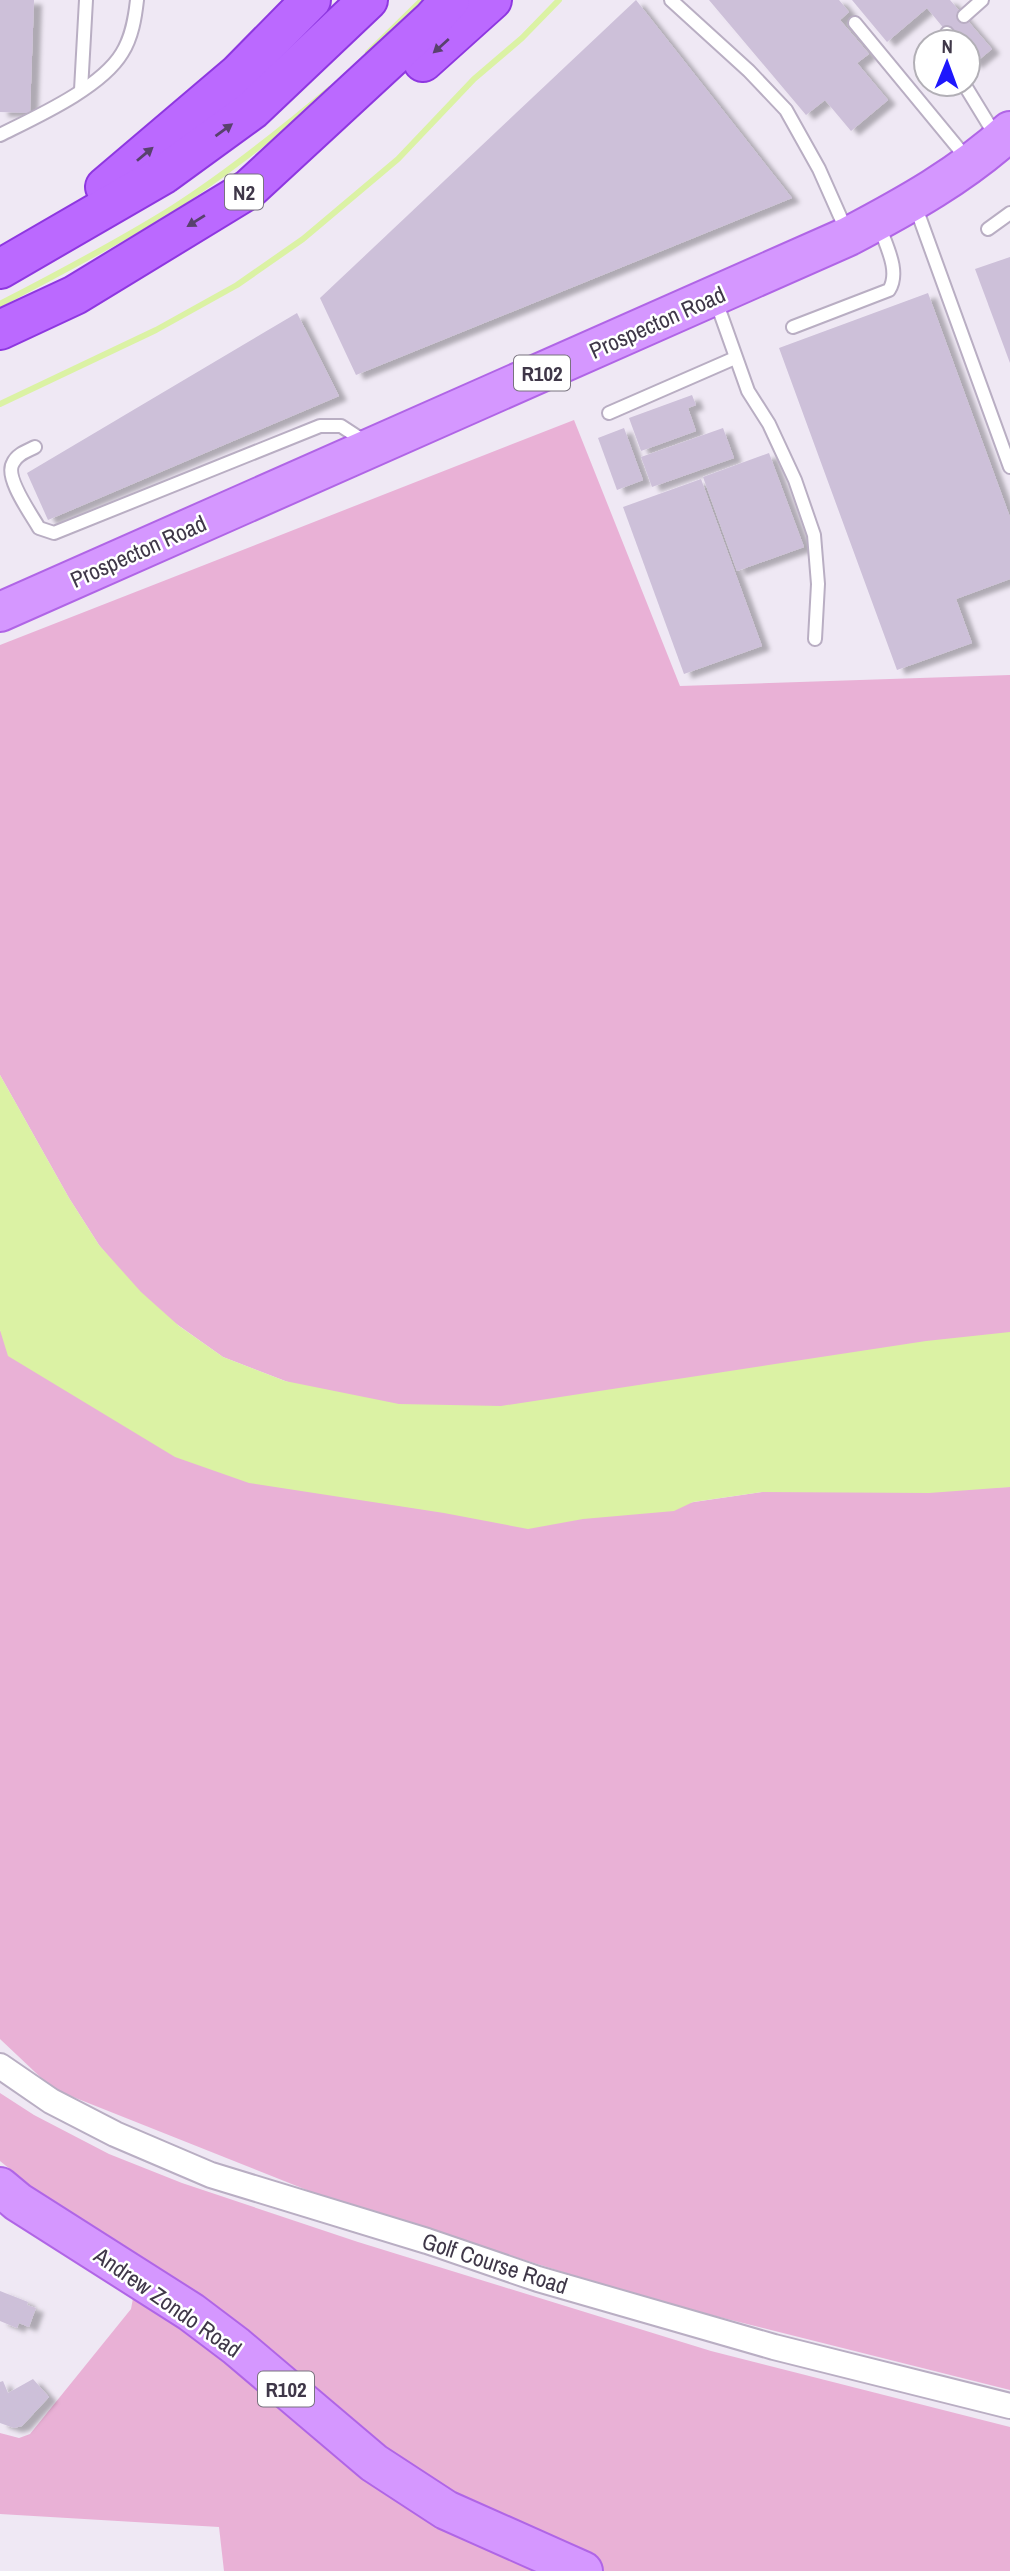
<svg xmlns="http://www.w3.org/2000/svg" width="1010" height="2571" font-family="'Archivo Narrow',sans-serif">
	<style>
		.green { fill: #e9b1d6 }
		.water { fill: #dbf2a4 }
		.lines { fill: none; stroke-linecap: round; stroke-linejoin: round }
		.stream { stroke: #dbf2a4; stroke-width: 6 }
		.building { fill: #cdc0d9; filter: url(#shadow) }
		.lane-casing { stroke: #b9aec3; stroke-width: 16 }
		.street-casing { stroke: #b9aec3; stroke-width: 28 }
		.primary-casing { stroke: #b065e6; stroke-width: 42 }
		.highway-casing { stroke: #8e37e0; stroke-width: 42 }
		.lane { stroke: #fff; stroke-width: 12 }
		.street { stroke: #fff; stroke-width: 24 }
		.primary { stroke: #d597ff; stroke-width: 38 }
		.highway { stroke: #bb69ff; stroke-width: 38 }
		.oneway { fill: #58416d }
		.labels { text-anchor: middle; dominant-baseline: central; stroke-width: 5; stroke-linejoin: round; paint-order: stroke }
		.shield { fill: #fff; stroke: #79737f; stroke-width: 2 }
		.shield-label { font-size: 21px; font-weight: bold; fill: #3f3748 }
		.street-label { font-size: 23px; fill: #3f3748; stroke: #fff }
	</style>
	<defs>
		<filter id="shadow"><feDropShadow dx="8" dy="4.5" stdDeviation="2" flood-color="#0004"/></filter>
	</defs>
	<rect width="100%" height="100%" fill="#efe8f4"/>
	<g class="green">
		<polygon points="574,420 680,686 1010,675 1010,1340 726,1388 435,1414 327,1397 223,1357 147,1303 99,1245 69,1198 0,1075 0,645"/>
		<polygon points="0,1330 11,1346 640,1510 762,1492 1010,1487 1010,2390 655,2301 327,2198 53,2089 0,2039"/>
		<polygon points="0,2093 34,2115 109,2154 182,2183 358,2242 711,2351 1010,2427 1010,2571 224,2571 219,2527 0,2514 0,2433 19,2438 30,2434 131,2309 141,2256 32,2187 0,2161"/>
	</g>
	<polygon class="water" points="0,1075 69,1198 99,1245 141,1292 179,1326 223,1357 285,1381 399,1404 501,1406 926,1341 1010,1332 1010,1487 929,1493 762,1492 693,1502 674,1511 583,1519 528,1529 444,1513 249,1483 175,1457 8,1356 0,1330"/>
	<g class="lines">
		<g class="stream">
			<polyline points="368,53 422,0"/>
			<path d="M0,304C58,274 117,243 173,208C228,173 280,131 330,89"/>
			<polyline points="0,404 156,330 237,285 303,239 398,159 474,79 522,38 559,0"/>
		</g>
	</g>
	<g class="building">
		<polygon points="0,0 34,0 30,113 0,112"/>
		<polygon points="636,0 792,198 356,375 320,298"/>
		<polygon points="709,0 839,0 849,12 840,20 869,54 857,63 888,100 851,131 825,100 806,115"/>
		<polygon points="852,0 950,0 992,49 974,64 968,58 968,42 955,42 927,8 887,42"/>
		<polygon points="1010,257 1010,363 975,269"/>
		<polygon points="928,293 1010,517 1010,579 956,599 972,643 897,670 779,348"/>
		<polygon points="297,313 339,396 48,520 27,473"/>
		<polygon points="692,395 696,405 688,408 696,431 641,451 629,418"/>
		<polygon points="624,428 643,480 617,490 598,438"/>
		<polygon points="723,428 734,458 652,487 641,457"/>
		<polygon points="769,453 804,547 737,571 703,477"/>
		<polygon points="701,479 762,646 684,674 623,507"/>
		<polygon points="0,2291 28,2302 27,2305 36,2308 29,2327 19,2323 17,2328 0,2321"/>
		<polygon points="33,2379 49,2397 22,2426 14,2428 0,2423 0,2382 3,2381 8,2393"/>
	</g>
	<g class="lines">
		<defs>
			<g id="lane">
				<polyline points="671,0 749,71 786,110 819,169 847,232"/>
				<polyline points="964,16 982,0"/>
				<polyline points="855,23 968,160"/>
				<polyline points="945,42 947,33"/>
				<polyline points="964,84 997,138"/>
				<polyline points="81,90 86,0"/>
				<path d="M0,135C36,117 101,88 122,53C132,37 135,18 137,0"/>
				<polyline points="915,205 1010,467"/>
				<polyline points="988,229 1010,213"/>
				<polyline points="716,301 748,391 769,424 795,480 814,535 818,584 815,639"/>
				<path d="M793,327L889,290C901,271 885,244 879,225"/>
				<polyline points="609,413 735,358"/>
				<path d="M35,447C27,451 17,454 13,463C4,477 31,514 39,528L54,533L320,426H341L367,443"/>
			</g>
			<polyline id="street" points="0,2066 51,2101 115,2134 211,2175 427,2241 538,2279 774,2347 1010,2406"/>
			<g id="primary">
				<path d="M0,612L849,236C906,206 962,175 1010,131"/>
				<polyline points="0,2187 18,2202 191,2312 236,2346 374,2463 446,2510 583,2571"/>
			</g>
			<g id="highway">
				<polyline points="423,62 492,0"/>
				<polyline points="105,187 238,74 311,0"/>
				<polyline points="0,269 164,174 252,110 368,0"/>
				<polyline points="0,330 75,295 249,189 432,20 450,0"/>
			</g>
		</defs>
		<use href="#lane" class="lane-casing"/>
		<use href="#street" class="street-casing"/>
		<use href="#primary" class="primary-casing"/>
		<use href="#highway" class="highway-casing"/>
		<use href="#lane" class="lane"/>
		<use href="#street" class="street"/>
		<use href="#primary" class="primary"/>
		<use href="#highway" class="highway"/>
	</g>
	<defs><path id="oneway-solid" d="M-6-.8H1V-3.2L6.5 0L1 3.2V.8H-6Z" transform="scale(1.75)"/></defs>
	<g class="oneway">
		<use href="#oneway-solid" transform="translate(441 46) rotate(138)"/>
		<use href="#oneway-solid" transform="translate(224 130) rotate(-36)"/>
		<use href="#oneway-solid" transform="translate(145 154) rotate(-40)"/>
		<use href="#oneway-solid" transform="translate(196 221) rotate(148)"/>
	</g>
	<g class="labels">
		<g class="shield">
			<rect x="225" y="174.5" width="38" height="35" rx="5"/>
			<rect x="514" y="355.5" width="56" height="35" rx="5"/>
			<rect x="258" y="2371.5" width="56" height="35" rx="5"/>
		</g>
		<g class="shield-label">
			<text x="244" y="192">N2</text>
			<text x="542" y="373">R102</text>
			<text x="286" y="2389">R102</text>
		</g>
		<g class="street-label">
			<text transform="translate(657 322) rotate(-24)">Prospecton Road</text>
			<text transform="translate(138 551) rotate(-24)">Prospecton Road</text>
			<text transform="translate(495 2263) rotate(18)">Golf Course Road</text>
			<text transform="translate(168 2302) rotate(35)">Andrew Zondo Road</text>
		</g>
	</g>
	<g transform="translate(947 63) rotate(1)"><circle r="33" fill="#ffffff" stroke="#b2afb6" stroke-width="2"/>
	<path d="M0-5L12 26L0 18L-12 26Z" fill="#1e17fd"/>
	<text y="-10" font-size="19" font-weight="bold" text-anchor="middle" fill="#3f3748">N</text>
	</g>
</svg>
